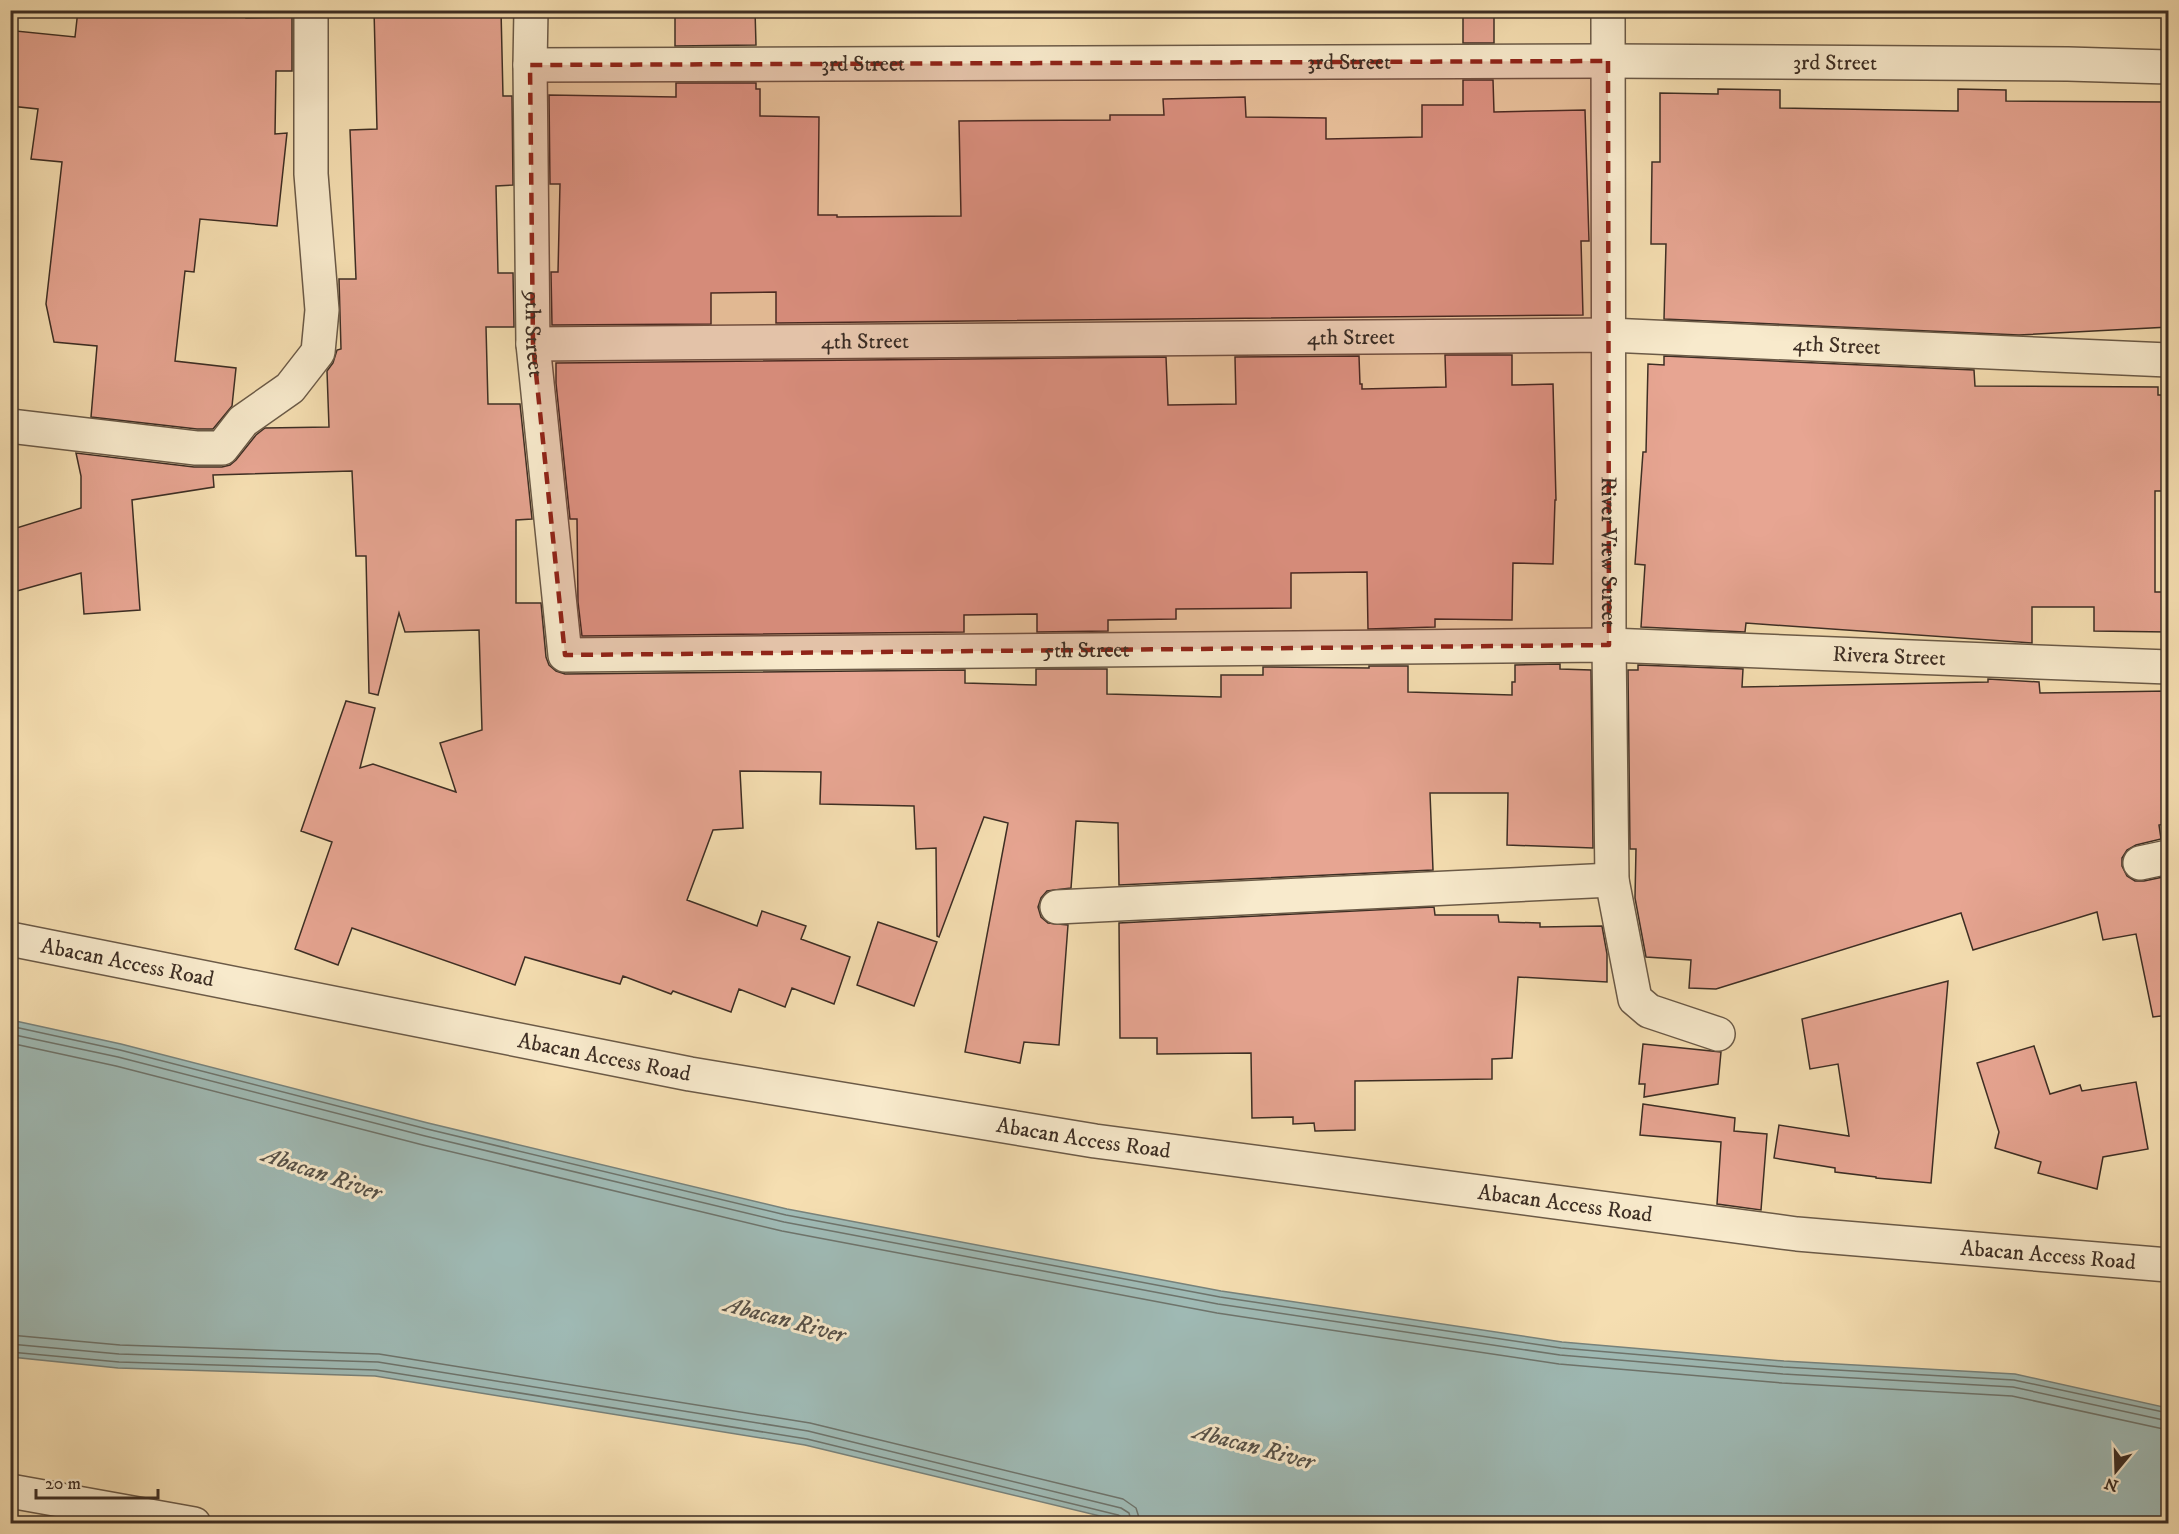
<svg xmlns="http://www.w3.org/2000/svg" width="2179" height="1534" font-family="'IM FELL DW Pica',serif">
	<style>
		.water { fill: #9fbab5; stroke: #78827b; stroke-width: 1.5 }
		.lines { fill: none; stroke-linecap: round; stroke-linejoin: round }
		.shore { stroke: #6e746c; stroke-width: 1.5 }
		.building { fill: #e7a592; stroke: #3d2e24; stroke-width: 1.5 }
		.minor-casing { stroke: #6b5a47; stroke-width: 36 }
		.tertiary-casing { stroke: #6b5a47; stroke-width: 36 }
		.minor { stroke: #f8eacc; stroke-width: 33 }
		.tertiary { stroke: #f8eacc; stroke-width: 33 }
		.marked { fill: #8f2418; fill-opacity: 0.2; stroke: #8f2418; stroke-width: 4.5; stroke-dasharray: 12 8; stroke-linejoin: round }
		.labels { text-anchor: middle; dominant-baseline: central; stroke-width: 6; stroke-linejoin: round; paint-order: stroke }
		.street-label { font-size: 22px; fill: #3d2e24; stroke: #f8eacc }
		.water-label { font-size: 24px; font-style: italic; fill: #565148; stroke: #f8eacc }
	</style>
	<rect width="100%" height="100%" fill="#f5deb1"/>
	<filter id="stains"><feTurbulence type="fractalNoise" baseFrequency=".00333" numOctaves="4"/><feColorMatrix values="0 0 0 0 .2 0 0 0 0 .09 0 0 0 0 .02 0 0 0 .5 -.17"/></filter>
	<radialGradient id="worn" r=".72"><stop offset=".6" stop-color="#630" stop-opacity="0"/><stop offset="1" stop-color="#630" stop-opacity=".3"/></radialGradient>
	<polygon class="water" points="11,1020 121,1044 428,1123 787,1209 1221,1291 1562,1342 1784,1361 2015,1374 2168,1408 2168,1523 1129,1523 805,1445 375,1376 118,1368 11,1357"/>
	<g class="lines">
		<g class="shore">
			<polyline points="10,1026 120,1050 427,1129 786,1215 1220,1297 1561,1348 1783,1367 2014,1380 2168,1413"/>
			<polyline points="10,1034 118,1057 425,1136 784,1222 1218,1304 1560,1355 1783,1374 2013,1387 2168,1421"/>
			<polyline points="10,1043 116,1066 423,1145 782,1231 1217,1313 1559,1364 1782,1383 2012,1396 2168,1430"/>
			<polyline points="10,1335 120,1345 379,1354 810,1423 1123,1499 1136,1508 1141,1524"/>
			<polyline points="10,1344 119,1354 378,1362 808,1431 1121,1508 1129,1513 1132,1524"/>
			<polyline points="10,1352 119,1362 376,1370 807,1439 1118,1515 1123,1518 1124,1524"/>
		</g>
	</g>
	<g class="building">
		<polygon points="78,10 156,10 213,17 213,10 246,10 246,18 292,17 292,71 276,71 275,134 287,133 277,226 200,219 194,272 185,271 175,361 236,368 232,406 213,429 197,429 91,417 97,346 54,342 46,304 62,162 31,159 38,109 10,106 10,90 16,31 75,37"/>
		<polygon points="374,10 501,10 503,96 512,96 513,185 496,186 498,273 513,273 514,327 486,327 488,404 520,404 532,519 516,520 516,603 541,603 546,657 549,665 556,671 565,674 965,670 965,683 1036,685 1036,669 1107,669 1107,694 1221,697 1221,675 1263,675 1263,667 1369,668 1369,666 1408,666 1408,692 1512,695 1512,682 1515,682 1515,665 1560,664 1560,669 1591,670 1593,848 1507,845 1508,793 1430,793 1433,870 1119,885 1118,823 1076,821 1071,888 1047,891 1041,898 1038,907 1041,917 1048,923 1068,925 1059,1045 1024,1042 1020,1063 965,1052 1008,823 984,817 939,937 937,936 936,848 916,849 914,806 820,804 821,772 740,771 743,828 713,830 687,900 757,926 762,911 806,926 801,939 850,957 834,1004 792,988 785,1007 739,989 731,1012 673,991 671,994 623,976 620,984 525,957 515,985 352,928 338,965 295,949 332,842 301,831 346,701 375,708 360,768 373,764 456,792 440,743 482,730 479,630 405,632 399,613 378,695 369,693 366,556 356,556 352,471 213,475 214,487 132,500 140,610 84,614 81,573 10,593 10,530 81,508 81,476 76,453 194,467 222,467 230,465 236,460 256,435 265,428 329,427 327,371 333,363 337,350 341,349 339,279 356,279 350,130 377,129"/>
		<polygon points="675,10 755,10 756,45 675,46"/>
		<rect x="1463" y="10" width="31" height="33"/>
		<polygon points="1463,80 1493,80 1494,112 1585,110 1589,241 1581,241 1583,315 776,323 776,292 711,293 711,324 552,325 551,272 558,272 560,184 550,184 549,95 676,97 676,83 756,83 756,89 760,89 760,116 819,117 818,215 837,215 837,217 961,216 959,121 1110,120 1110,115 1164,115 1163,99 1245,97 1246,117 1326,118 1326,139 1422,137 1422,105 1463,105"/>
		<polygon points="1718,89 1780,90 1780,108 1958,111 1958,89 2006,90 2006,101 2169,102 2169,220 2163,220 2169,288 2169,327 2019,335 1664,319 1666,244 1651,244 1652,162 1660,162 1660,93 1718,94"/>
		<polygon points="1445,355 1512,355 1512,385 1553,384 1556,500 1555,500 1553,564 1513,563 1512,620 1435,619 1435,627 1368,629 1367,572 1291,573 1291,608 1176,609 1176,619 1108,620 1108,631 1037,632 1037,614 964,615 964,632 582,636 578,602 577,519 570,519 556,383 556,363 1166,357 1168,405 1236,404 1235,357 1359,356 1360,384 1362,384 1362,389 1446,387"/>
		<polygon points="1664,356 1974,370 1975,386 2158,387 2158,395 2169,395 2169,491 2155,491 2155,592 2169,592 2169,632 2094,631 2094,607 2032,607 2032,643 1746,623 1745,632 1641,627 1645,565 1635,564 1643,452 1646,452 1648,364 1664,365"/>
		<polygon points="1638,665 1743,669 1742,687 1988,682 1988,679 2039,682 2040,693 2169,691 2169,823 2159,825 2161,839 2136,845 2127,850 2122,858 2122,866 2127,876 2135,881 2144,881 2168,876 2169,1015 2153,1017 2136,934 2103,940 2097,912 1973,950 1961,913 1716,989 1689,988 1691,960 1646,957 1635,898 1636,849 1630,849 1628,670 1638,670"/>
		<polygon points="1434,907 1435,915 1498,915 1499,922 1540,923 1540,927 1602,926 1607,954 1607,982 1518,977 1512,1058 1492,1059 1492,1079 1355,1081 1355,1130 1315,1131 1314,1123 1293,1124 1293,1117 1252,1118 1251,1053 1157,1054 1157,1038 1120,1038 1119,923"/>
		<polygon points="878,922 937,942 914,1006 857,985"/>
		<polygon points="1948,981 1931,1183 1876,1178 1876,1177 1835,1172 1835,1168 1774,1158 1779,1125 1849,1136 1838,1064 1810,1069 1802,1019"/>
		<polygon points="1643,1044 1721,1052 1718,1084 1644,1097 1645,1084 1639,1084"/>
		<polygon points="2034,1046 2050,1094 2080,1085 2082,1091 2136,1082 2148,1149 2103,1157 2097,1189 2038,1173 2041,1162 1995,1148 1999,1132 1977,1063"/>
		<polygon points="1643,1104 1735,1118 1734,1131 1767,1134 1761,1210 1717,1204 1721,1142 1640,1135"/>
	</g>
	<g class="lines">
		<defs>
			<g id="minor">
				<path id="s1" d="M531,10L530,65L533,344L565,655L1609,645L2168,667"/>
				<path id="s2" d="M1608,10L1609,645L1612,880L1635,999L1649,1011L1718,1034"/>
				<path id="s3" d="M530,65L1608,61L2068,64L2168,67"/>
				<path id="s4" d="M533,344L1609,335L2168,360"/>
				<polyline points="10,426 196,448 222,448 243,421 290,388 318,352 322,310 311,174 311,10"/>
				<polyline points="2140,863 2168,857"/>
				<polyline points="1057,907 1612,880"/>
			</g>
			<g id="tertiary">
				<path id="s5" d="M10,939L690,1074L1095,1141L1797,1234L2168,1265"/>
				<polyline points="10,1491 194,1524"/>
			</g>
		</defs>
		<use href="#minor" class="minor-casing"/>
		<use href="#tertiary" class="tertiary-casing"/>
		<use href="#minor" class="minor"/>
		<use href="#tertiary" class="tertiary"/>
	</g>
	<path class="marked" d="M1608,61L1609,645L565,655L533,344L530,65Z"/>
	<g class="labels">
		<g class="street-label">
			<text stroke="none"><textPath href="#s3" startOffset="819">3rd Street</textPath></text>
			<text stroke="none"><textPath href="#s3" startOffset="1305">3rd Street</textPath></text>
			<text stroke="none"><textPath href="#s3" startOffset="333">3rd Street</textPath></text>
			<text stroke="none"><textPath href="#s1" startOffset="324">9th Street</textPath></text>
			<text stroke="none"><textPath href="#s4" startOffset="818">4th Street</textPath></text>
			<text stroke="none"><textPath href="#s4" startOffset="332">4th Street</textPath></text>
			<text stroke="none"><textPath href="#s4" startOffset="1304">4th Street</textPath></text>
			<text stroke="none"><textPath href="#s2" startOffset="542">River View Street</textPath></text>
			<text stroke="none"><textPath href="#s1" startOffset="1168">5th Street</textPath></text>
			<text stroke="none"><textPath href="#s1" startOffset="1971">Rivera Street</textPath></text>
			<text stroke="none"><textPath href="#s5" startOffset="120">Abacan Access Road</textPath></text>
			<text stroke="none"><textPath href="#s5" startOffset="606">Abacan Access Road</textPath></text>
			<text stroke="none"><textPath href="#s5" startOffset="1092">Abacan Access Road</textPath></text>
			<text stroke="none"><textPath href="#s5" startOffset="1578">Abacan Access Road</textPath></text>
			<text stroke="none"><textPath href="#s5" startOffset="2064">Abacan Access Road</textPath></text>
		</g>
		<g class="water-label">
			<text transform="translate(322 1174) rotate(19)">Abacan River</text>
			<text transform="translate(785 1320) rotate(15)">Abacan River</text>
			<text transform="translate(1254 1447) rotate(15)">Abacan River</text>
		</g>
	</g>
	<rect width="2179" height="1534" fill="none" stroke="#f5deb1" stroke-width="36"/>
	<rect x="12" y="12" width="2155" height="1510" fill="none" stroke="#3d2e24" stroke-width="3"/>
	<rect x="18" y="18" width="2143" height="1498" fill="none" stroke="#3d2e24" stroke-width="1.5"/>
	<g transform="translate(2116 1471) rotate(199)" stroke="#f8eacc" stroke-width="4.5" paint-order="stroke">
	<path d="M0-4.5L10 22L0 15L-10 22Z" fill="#3d2e24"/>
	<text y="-9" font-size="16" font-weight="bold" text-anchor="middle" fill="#3d2e24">N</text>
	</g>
	<path d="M36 1489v9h122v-9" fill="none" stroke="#3d2e24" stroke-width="3"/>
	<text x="45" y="1489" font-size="18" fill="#3d2e24" stroke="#f8eacc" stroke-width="4.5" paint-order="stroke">20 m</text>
	<rect width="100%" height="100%" filter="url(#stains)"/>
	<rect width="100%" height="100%" fill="url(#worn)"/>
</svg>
